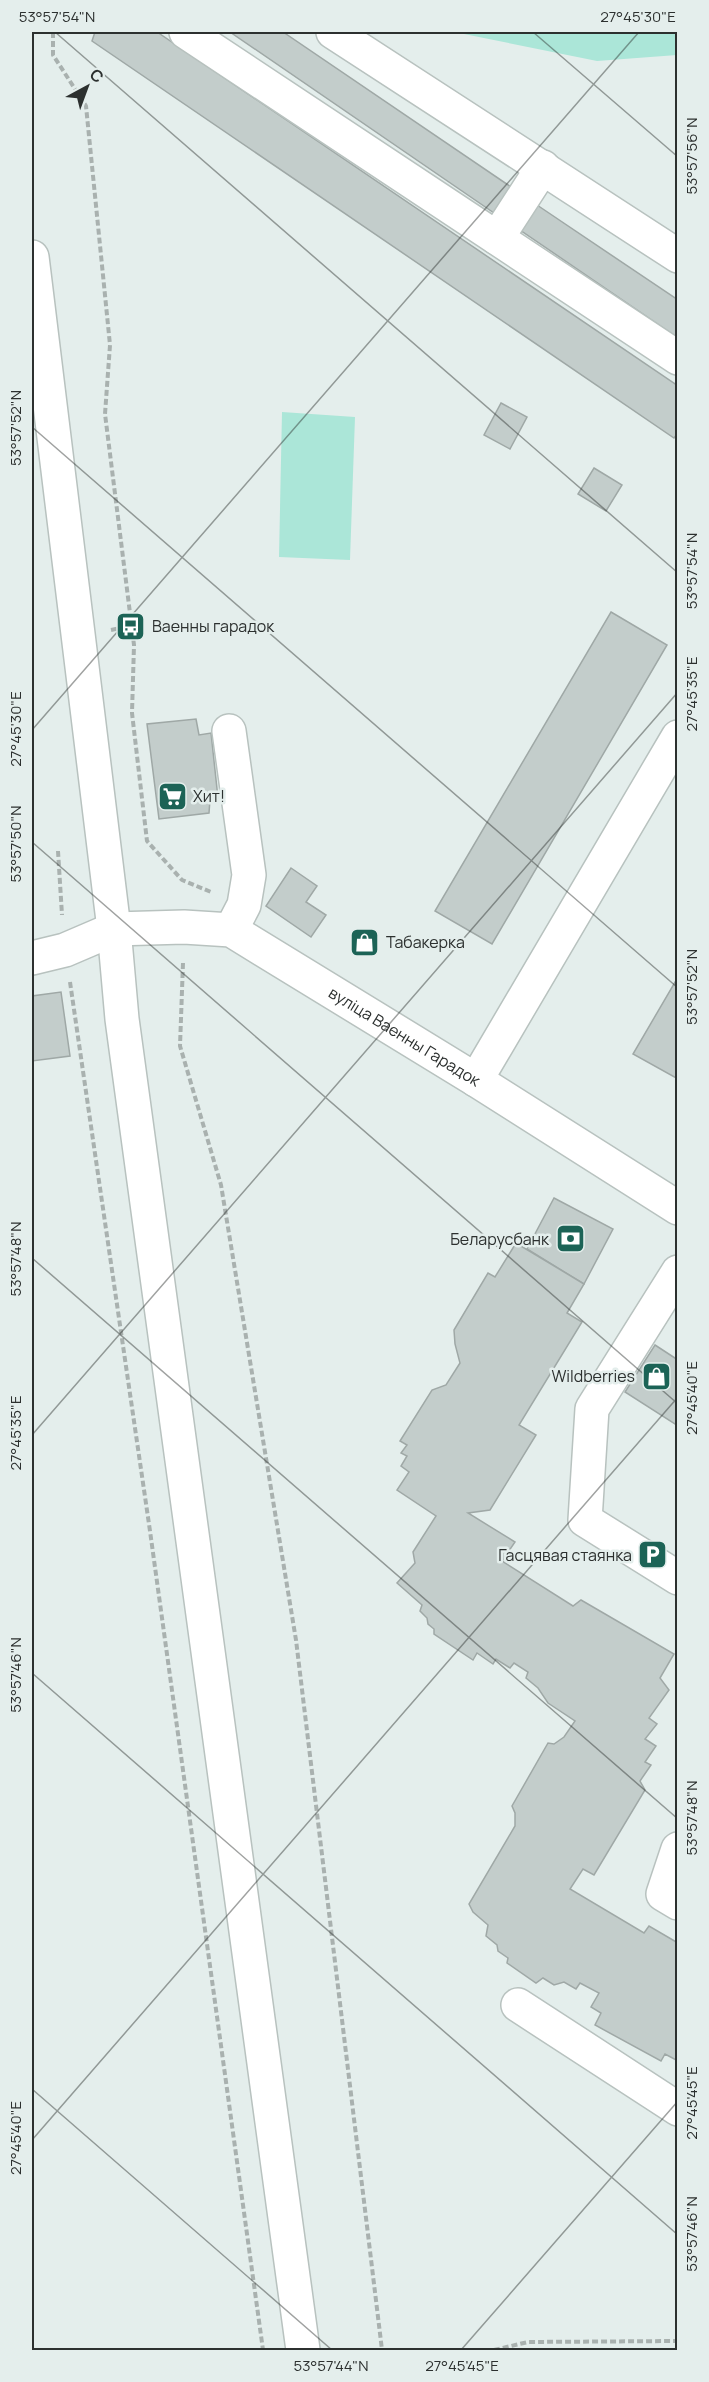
<svg xmlns="http://www.w3.org/2000/svg" width="709" height="2382" font-family="Manrope,sans-serif">
	<style>
		.green { fill: #abe6d8 }
		.building { fill: #c3cdcb; stroke: #9fa8a6; stroke-width: 1.5 }
		.lines { fill: none; stroke-linecap: round; stroke-linejoin: round }
		.minor-casing { stroke: #b8c2bf; stroke-width: 36 }
		.major-casing { stroke: #b8c2bf; stroke-width: 36 }
		.path { stroke: #a9b1af; stroke-width: 4; stroke-dasharray: 6 3; stroke-linecap: butt }
		.minor { stroke: #fff; stroke-width: 33 }
		.major { stroke: #fff; stroke-width: 33 }
		.ticks { fill: none; stroke: #2c302f; stroke-width: 1.5; stroke-opacity: 0.45 }
		.labels { text-anchor: middle; dominant-baseline: central; stroke-width: 5; stroke-linejoin: round; paint-order: stroke }
		.poi-label { font-size: 16px; fill: #2c302f; stroke: #e4eeec; text-anchor: start }
		.street-label { font-size: 16px; fill: #2c302f; stroke: #e4eeec }
		.neatline { fill: none; stroke: #2c302f; stroke-width: 2 }
		.ticks-label { font-size: 15px; text-anchor: middle; fill: #2c302f }
	</style>
	<rect width="100%" height="100%" fill="#e4eeec"/>
	<g class="green">
		<polygon points="459,32 677,32 677,55 597,61 464,34"/>
		<polygon points="282,412 355,417 350,560 279,557"/>
	</g>
	<g class="building">
		<polygon points="95,32 157,32 678,386 678,433 674,438 92,41"/>
		<polygon points="230,32 283,32 514,189 497,215"/>
		<polygon points="537,205 678,300 678,338 520,230"/>
		<polygon points="501,403 527,417 510,449 484,435"/>
		<polygon points="594,468 622,485 606,511 578,494"/>
		<polygon points="611,612 667,645 492,944 435,911"/>
		<polygon points="196,719 199,735 211,733 218,798 210,799 209,813 159,819 147,724"/>
		<polygon points="291,868 317,886 306,902 326,915 311,937 266,906"/>
		<polygon points="678,977 678,1079 633,1054"/>
		<polygon points="61,992 70,1056 32,1061 32,996"/>
		<polygon points="554,1198 613,1229 584,1284 527,1249"/>
		<polygon points="516,1243 584,1284 567,1313 582,1322 519,1425 536,1435 490,1510 468,1513 515,1542 502,1561 573,1606 581,1600 674,1654 660,1678 669,1690 649,1718 657,1724 645,1739 656,1746 645,1762 651,1765 640,1781 645,1790 594,1875 583,1869 570,1889 644,1933 649,1926 678,1943 678,2061 665,2054 661,2061 595,2025 601,2013 591,2007 599,1993 580,1983 576,1989 564,1982 554,1985 543,1978 536,1983 507,1963 508,1958 498,1951 497,1945 486,1936 488,1925 473,1912 469,1904 515,1826 515,1813 512,1806 548,1743 554,1744 564,1737 575,1721 548,1703 538,1688 526,1678 528,1672 514,1663 510,1668 496,1659 493,1664 477,1653 473,1660 434,1634 434,1629 428,1624 427,1618 420,1611 422,1605 397,1583 415,1563 413,1552 436,1516 397,1490 409,1472 401,1466 407,1456 401,1453 407,1445 400,1441 432,1390 446,1385 460,1363 455,1344 454,1330 488,1273 495,1277"/>
		<polygon points="655,1345 678,1360 678,1426 625,1392"/>
	</g>
	<g class="lines">
		<defs>
			<g id="minor">
				<polyline points="186,32 678,358"/>
				<polyline points="333,32 678,256"/>
				<polyline points="497,238 543,167"/>
				<polyline points="229,731 249,875 244,905 231,930"/>
				<path id="s1" d="M32,958L65,950L114,929L184,927L231,930L476,1080L678,1208"/>
				<polyline points="476,1080 678,737"/>
				<polyline points="678,1272 592,1409 585,1520 678,1578"/>
				<polyline points="678,1849 663,1894 678,1903"/>
				<polyline points="518,2005 678,2109"/>
			</g>
			<polyline id="major" points="32,257 114,929 122,1019 303,2350"/>
		</defs>
		<use href="#minor" class="minor-casing"/>
		<use href="#major" class="major-casing"/>
		<g class="path">
			<polyline points="53,32 53,55 86,106 110,345 105,414 134,645 132,713 147,841 182,880 211,892"/>
			<polyline points="111,630 131,626"/>
			<polyline points="58,851 62,915"/>
			<polyline points="183,963 180,1046 221,1185 296,1640 382,2350"/>
			<polyline points="70,982 150,1531 263,2350"/>
			<polyline points="494,2350 528,2342 678,2341"/>
		</g>
		<use href="#minor" class="minor"/>
		<use href="#major" class="major"/>
	</g>
	<path class="ticks" d="M55,32L678,573M533,32L678,157M32,427L678,988M32,730L639,32M32,842L678,1404M32,1258L678,1819M32,1435L678,692M32,1673L678,2235M32,2089L332,2350M32,2140L678,1397M461,2350L678,2101"/>
	<defs>
		<symbol id="bus-square" viewBox="-11 -11 22 22"><rect x="-9" y="-9" width="18" height="18" rx="4" fill="#1c6356" stroke="#e4eeec"/><path d="M-5-6H5V4H4V6H2V4H-2V6H-4V4H-5ZM-3.5-4V0h7V-4ZM-3.5 1.2v1.5H-2V1.2ZM2 1.2v1.5H3.5V1.2Z" fill="#fff"/></symbol>
		<symbol id="supermarket-square" viewBox="-11 -11 22 22"><rect x="-9" y="-9" width="18" height="18" rx="4" fill="#1c6356" stroke="#e4eeec"/><path d="M-6-5.5h2.5l.6 2H6L4.5 2H-2.5L-4.4-4H-6ZM-1.5 3.2a1.3 1.3 0 1 0 .1 0ZM3 3.2a1.3 1.3 0 1 0 .1 0Z" fill="#fff"/></symbol>
		<symbol id="shop-square" viewBox="-11 -11 22 22"><rect x="-9" y="-9" width="18" height="18" rx="4" fill="#1c6356" stroke="#e4eeec"/><path d="M-5-2.5h2.3a2.7 3.5 0 0 1 5.4 0H5L5.5 6h-11ZM-1.5-2.5h3a1.5 2.3 0 0 0-3 0Z" fill="#fff"/></symbol>
		<symbol id="bank-square" viewBox="-11 -11 22 22"><rect x="-9" y="-9" width="18" height="18" rx="4" fill="#1c6356" stroke="#e4eeec"/><path d="M-6-4H6V4H-6ZM0-2.3a2.3 2.3 0 1 0 0 4.6a2.3 2.3 0 1 0 0-4.6Z" fill="#fff"/></symbol>
		<symbol id="parking-square" viewBox="-11 -11 22 22"><rect x="-9" y="-9" width="18" height="18" rx="4" fill="#1c6356" stroke="#e4eeec"/><path d="M-3.5-5.5H1a3.5 3.5 0 0 1 0 7H-1V5.5H-3.5ZM-1-3.4V-.6H.8a1.4 1.4 0 0 0 0-2.8Z" fill="#fff"/></symbol>
	</defs>
	<g fill-rule="evenodd">
		<use href="#bus-square" x="114" y="610" width="33" height="33"/>
		<use href="#supermarket-square" x="156" y="780" width="33" height="33"/>
		<use href="#shop-square" x="348" y="926" width="33" height="33"/>
		<use href="#bank-square" x="554" y="1222" width="33" height="33"/>
		<use href="#shop-square" x="640" y="1360" width="33" height="33"/>
		<use href="#parking-square" x="636" y="1538" width="33" height="33"/>
	</g>
	<g class="labels">
		<g class="poi-label">
			<text x="152" y="626">Ваенны гарадок</text>
			<text x="193" y="796">Хит!</text>
			<text x="386" y="942">Табакерка</text>
			<text x="549" y="1239" text-anchor="end">Беларусбанк</text>
			<text x="635" y="1376" text-anchor="end">Wildberries</text>
			<text x="632" y="1555" text-anchor="end">Гасцявая стаянка</text>
		</g>
		<g class="street-label">
			<text stroke="none"><textPath href="#s1" startOffset="408">вуліца Ваенны Гарадок</textPath></text>
		</g>
	</g>
	<rect width="709" height="2382" fill="none" stroke="#e4eeec" stroke-width="66"/>
	<g transform="translate(87 87) rotate(41)" stroke="#e4eeec" stroke-width="4.5" paint-order="stroke">
	<path d="M0-4.5L10 22L0 15L-10 22Z" fill="#2c302f"/>
	<text y="-9" font-size="16" font-weight="bold" text-anchor="middle" fill="#2c302f">С</text>
	</g>
	<rect x="33" y="33" width="643" height="2316" class="neatline"/>
	<g class="ticks-label">
		<text x="57" y="22">53°57'54"N</text>
		<text x="638" y="22">27°45'30"E</text>
		<text transform="translate(692 156) rotate(-90)" y="5">53°57'56"N</text>
		<text transform="translate(16 428) rotate(-90)" y="5">53°57'52"N</text>
		<text transform="translate(692 571) rotate(-90)" y="5">53°57'54"N</text>
		<text transform="translate(692 694) rotate(-90)" y="5">27°45'35"E</text>
		<text transform="translate(16 729) rotate(-90)" y="5">27°45'30"E</text>
		<text transform="translate(16 844) rotate(-90)" y="5">53°57'50"N</text>
		<text transform="translate(692 987) rotate(-90)" y="5">53°57'52"N</text>
		<text transform="translate(16 1259) rotate(-90)" y="5">53°57'48"N</text>
		<text transform="translate(692 1398) rotate(-90)" y="5">27°45'40"E</text>
		<text transform="translate(16 1433) rotate(-90)" y="5">27°45'35"E</text>
		<text transform="translate(16 1675) rotate(-90)" y="5">53°57'46"N</text>
		<text transform="translate(692 1818) rotate(-90)" y="5">53°57'48"N</text>
		<text transform="translate(692 2103) rotate(-90)" y="5">27°45'45"E</text>
		<text transform="translate(16 2138) rotate(-90)" y="5">27°45'40"E</text>
		<text transform="translate(692 2234) rotate(-90)" y="5">53°57'46"N</text>
		<text x="331" y="2371">53°57'44"N</text>
		<text x="462" y="2371">27°45'45"E</text>
	</g>
</svg>
